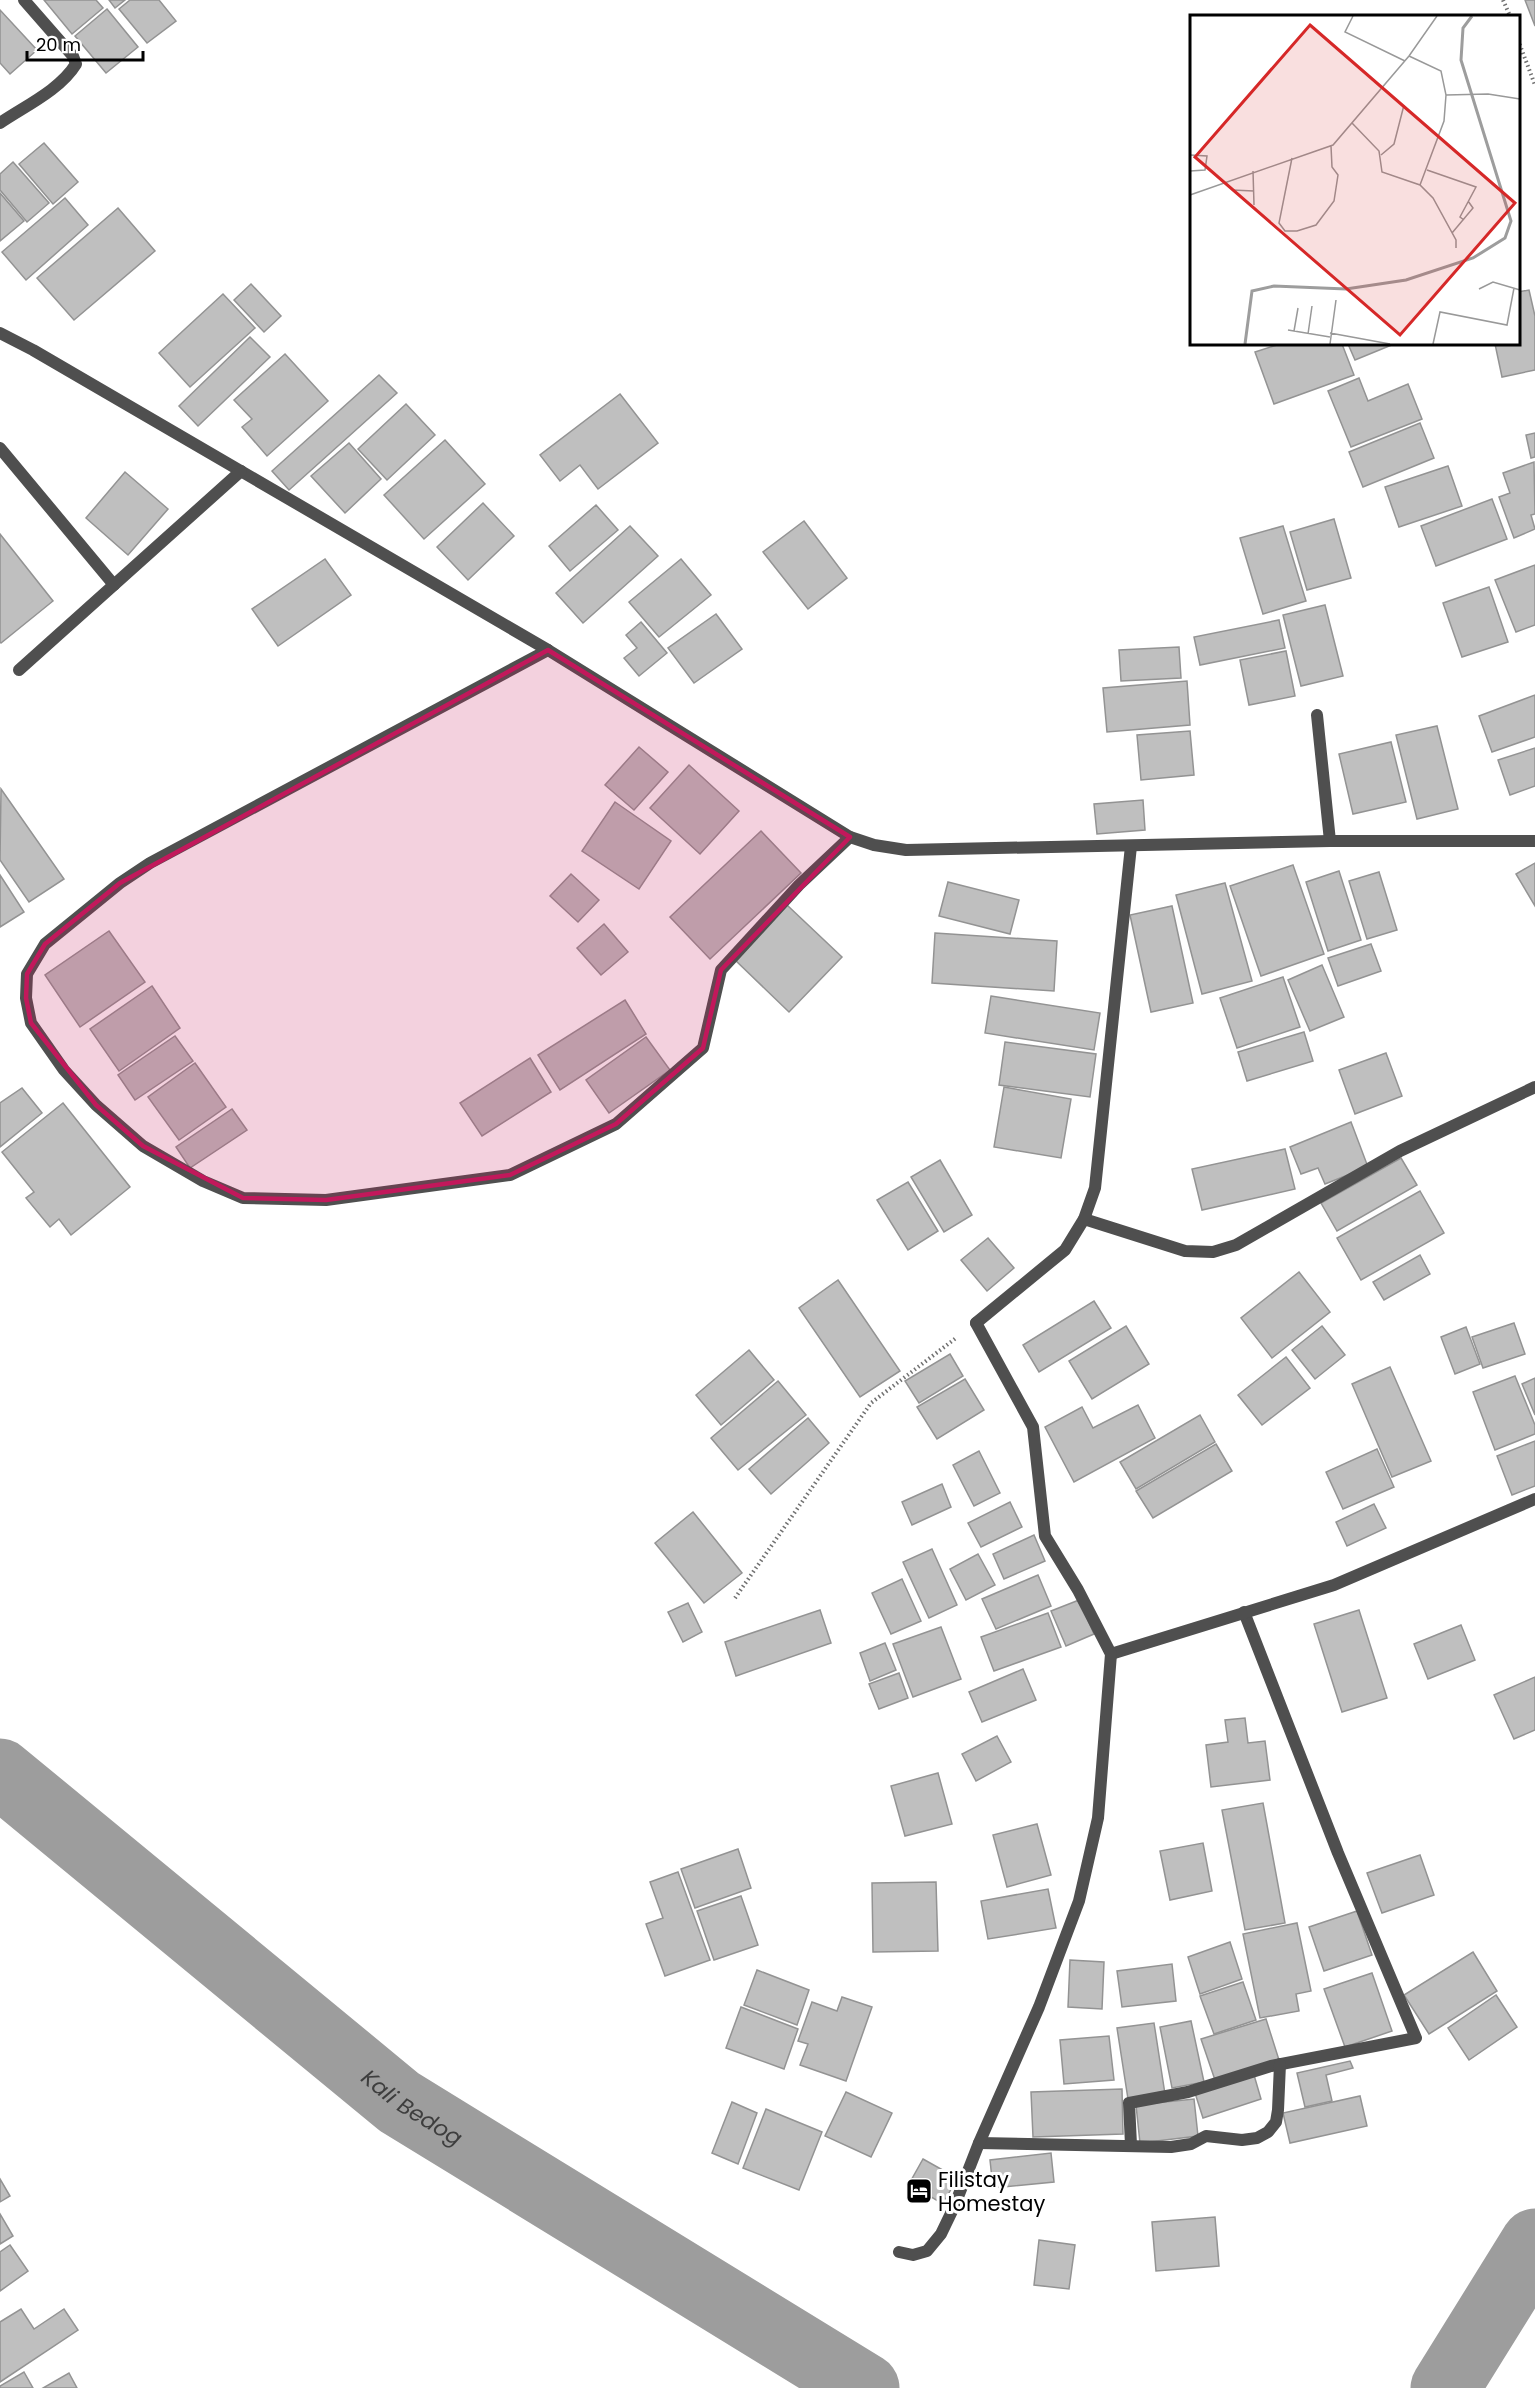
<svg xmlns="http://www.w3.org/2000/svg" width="1535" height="2388" font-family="Poppins,sans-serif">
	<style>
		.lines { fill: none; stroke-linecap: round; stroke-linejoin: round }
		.river { stroke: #9d9d9d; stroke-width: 69 }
		.building { fill: #bfbfbf; stroke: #939393; stroke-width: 1.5 }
		.path { stroke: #717171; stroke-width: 4; stroke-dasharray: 1.5 3; stroke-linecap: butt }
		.service { stroke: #4f4f4f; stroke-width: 12 }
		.minor { stroke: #4f4f4f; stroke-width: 12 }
		.marked { fill: #c2185b; fill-opacity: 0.2; stroke: #c2185b; stroke-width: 4.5; stroke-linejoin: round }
		.labels { text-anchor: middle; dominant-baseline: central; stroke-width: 6; stroke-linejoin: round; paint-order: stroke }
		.poi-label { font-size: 21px; fill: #000; stroke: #fff; text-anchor: start }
		.water-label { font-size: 22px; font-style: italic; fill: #3e3e3e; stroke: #fff }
		.inset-river { fill: none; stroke: #9d9d9d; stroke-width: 3 }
		.inset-road { fill: none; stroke: #999; stroke-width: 1.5 }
		.view { fill: #d62828; fill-opacity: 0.15; stroke: #d62828; stroke-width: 3 }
		.inset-edge { fill: none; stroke: #000; stroke-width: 3 }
	</style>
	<rect width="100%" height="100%" fill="#fff"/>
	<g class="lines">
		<g class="river">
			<path id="s1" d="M0,1773L399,2102L865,2388"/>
			<polyline points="1445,2388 1535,2243"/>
		</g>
	</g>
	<g class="building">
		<polygon points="44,0 96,0 103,8 72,34"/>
		<polygon points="109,0 125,0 115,8"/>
		<polygon points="130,0 159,0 176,21 147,43 119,9"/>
		<polygon points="1525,0 1535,0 1535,26"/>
		<polygon points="107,9 138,47 106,73 75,36"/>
		<polygon points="0,10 37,50 10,74 0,63"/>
		<polygon points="44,143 78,182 53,204 19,164"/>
		<polygon points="13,162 49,203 27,222 0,190 0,174"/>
		<polygon points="0,193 24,221 0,241"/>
		<polygon points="65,198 88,225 26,280 2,252"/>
		<polygon points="118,208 155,251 74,320 37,278"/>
		<polygon points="251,284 281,316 264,332 234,300"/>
		<polygon points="1529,290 1535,316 1535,370 1502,377 1495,344 1518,344 1518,292"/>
		<polygon points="223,294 255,328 190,387 159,353"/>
		<polygon points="250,337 270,357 198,426 179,406"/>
		<polygon points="1280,344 1342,344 1354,375 1274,404 1255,352"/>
		<polygon points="1348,344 1394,344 1355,360"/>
		<polygon points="285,354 328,401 267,456 242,427 252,419 234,400"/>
		<polygon points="379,375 397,393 289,490 272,471"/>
		<polygon points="1359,378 1368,401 1408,384 1422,419 1351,447 1328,391"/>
		<polygon points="620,394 658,443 598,489 580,465 560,481 540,455"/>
		<polygon points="406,404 435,435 387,480 358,449"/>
		<polygon points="1420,423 1434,458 1363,487 1349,452"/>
		<polygon points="1535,433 1535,457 1531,458 1526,435"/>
		<polygon points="445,440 485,484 424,539 384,495"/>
		<polygon points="349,443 381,479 345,513 311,476"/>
		<polygon points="1534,462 1535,514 1531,515 1535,529 1514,538 1499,497 1510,493 1503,473"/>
		<polygon points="1448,466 1462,506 1399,527 1385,487"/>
		<polygon points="125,472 168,509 128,555 86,518"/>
		<polygon points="1492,499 1507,539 1436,566 1421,526"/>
		<polygon points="483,503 514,536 468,580 437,547"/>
		<polygon points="596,505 618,530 570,571 549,546"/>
		<polygon points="1334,519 1351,578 1307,590 1290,532"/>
		<polygon points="804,521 847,578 808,609 763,552"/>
		<polygon points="630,526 658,556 583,623 556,593"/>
		<polygon points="1283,526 1306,601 1263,614 1240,538"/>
		<polygon points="0,534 53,601 1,643 0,642"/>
		<polygon points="325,559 351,595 278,646 252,609"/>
		<polygon points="681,559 711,595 659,637 629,602"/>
		<polygon points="1535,565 1535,625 1516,632 1495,580"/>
		<polygon points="1489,587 1508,642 1462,657 1443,603"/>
		<polygon points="1325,605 1343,676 1301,686 1283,615"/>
		<polygon points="716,614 742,649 694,683 668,648"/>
		<polygon points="1279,620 1285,648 1200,665 1194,637"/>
		<polygon points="641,622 667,653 639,676 624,658 637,648 626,635"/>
		<polygon points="1179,647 1181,678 1121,681 1119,650"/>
		<polygon points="1286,651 1295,696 1249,705 1240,660"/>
		<polygon points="1187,681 1190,725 1107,732 1103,688"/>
		<polygon points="1535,695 1535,737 1492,752 1479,716"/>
		<polygon points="1437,726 1458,809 1417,819 1396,735"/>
		<polygon points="1190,731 1194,775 1141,780 1137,735"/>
		<polygon points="1391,742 1406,802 1353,814 1339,754"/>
		<polygon points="639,747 668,772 634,810 605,785"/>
		<polygon points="1535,748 1535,786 1510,795 1498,760"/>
		<polygon points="689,765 739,811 700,854 650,808"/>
		<polygon points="1,789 64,879 29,902 0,860"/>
		<polygon points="1143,800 1145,830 1097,834 1094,804"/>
		<polygon points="615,802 671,841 639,889 582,851"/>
		<polygon points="761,831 801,873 710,959 670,917"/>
		<polygon points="1535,863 1535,906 1516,874"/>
		<polygon points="1293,865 1324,954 1261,976 1230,886"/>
		<polygon points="1339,871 1361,940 1328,951 1306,882"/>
		<polygon points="1379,872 1397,930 1367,939 1349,881"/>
		<polygon points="571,874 599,900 578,922 550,896"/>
		<polygon points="0,875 24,912 0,927"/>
		<polygon points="948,882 1019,900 1010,934 939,916"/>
		<polygon points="1225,883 1252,981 1202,994 1176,895"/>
		<polygon points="787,905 842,957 789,1012 734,959"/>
		<polygon points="1172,906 1193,1003 1151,1012 1130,915"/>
		<polygon points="604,924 628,952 601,975 577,948"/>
		<polygon points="109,931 145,982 80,1027 45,975"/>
		<polygon points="935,933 1057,941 1054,991 932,983"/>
		<polygon points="1371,944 1381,971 1338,986 1328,958"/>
		<polygon points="1322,965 1344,1017 1310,1031 1288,980"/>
		<polygon points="1283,977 1300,1027 1237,1048 1220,998"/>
		<polygon points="152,986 180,1028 119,1071 90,1029"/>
		<polygon points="991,996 1100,1013 1094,1050 985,1033"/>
		<polygon points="625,1000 646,1034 560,1090 538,1055"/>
		<polygon points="1304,1032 1313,1061 1247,1081 1238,1052"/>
		<polygon points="175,1036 193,1061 135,1100 118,1075"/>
		<polygon points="646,1037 670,1070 609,1113 586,1080"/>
		<polygon points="1005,1042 1096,1054 1090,1097 999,1085"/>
		<polygon points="1386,1053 1402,1096 1355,1114 1339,1070"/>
		<polygon points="530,1058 551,1092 482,1136 460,1103"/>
		<polygon points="195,1063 226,1107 179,1140 148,1097"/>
		<polygon points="1004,1087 1071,1099 1061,1158 994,1147"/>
		<polygon points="22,1088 42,1113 0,1147 0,1103"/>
		<polygon points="63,1103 130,1187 71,1235 59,1219 50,1227 26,1198 34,1192 2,1152"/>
		<polygon points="232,1109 247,1130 190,1168 176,1147"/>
		<polygon points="1351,1122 1368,1167 1325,1184 1318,1168 1301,1174 1290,1147"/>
		<polygon points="1285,1149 1295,1189 1202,1210 1192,1169"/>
		<polygon points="1401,1158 1417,1185 1337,1231 1321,1203"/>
		<polygon points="940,1160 972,1215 944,1232 911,1177"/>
		<polygon points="908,1182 938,1231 908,1250 877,1200"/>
		<polygon points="1420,1191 1444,1233 1361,1280 1337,1238"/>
		<polygon points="988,1238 1014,1268 987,1291 961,1260"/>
		<polygon points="1420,1255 1430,1274 1384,1300 1373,1282"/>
		<polygon points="1299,1272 1330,1312 1272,1358 1241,1318"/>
		<polygon points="838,1280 900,1371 860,1397 799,1308"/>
		<polygon points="1094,1301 1111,1328 1039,1372 1023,1345"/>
		<polygon points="1514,1323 1525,1354 1483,1368 1472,1337"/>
		<polygon points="1126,1326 1149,1364 1092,1399 1069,1361"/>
		<polygon points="1322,1326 1345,1355 1315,1379 1292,1350"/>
		<polygon points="1466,1327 1480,1364 1455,1374 1441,1337"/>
		<polygon points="749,1350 774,1380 721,1425 696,1395"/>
		<polygon points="950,1354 963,1376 919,1403 905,1381"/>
		<polygon points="1286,1357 1310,1388 1262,1425 1238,1395"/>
		<polygon points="1390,1367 1431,1461 1392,1477 1352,1384"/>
		<polygon points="1515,1376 1535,1425 1535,1434 1495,1450 1473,1392"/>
		<polygon points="1535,1378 1535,1415 1522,1384"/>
		<polygon points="965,1379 984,1410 937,1439 917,1407"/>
		<polygon points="778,1381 806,1415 738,1470 711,1438"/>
		<polygon points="1138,1405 1155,1438 1074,1482 1045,1427 1082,1407 1093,1428"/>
		<polygon points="1200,1415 1215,1442 1136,1489 1120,1462"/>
		<polygon points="808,1418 829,1443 771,1494 749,1469"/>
		<polygon points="1535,1441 1535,1486 1512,1495 1497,1456"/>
		<polygon points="1216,1444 1232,1471 1153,1518 1136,1491"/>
		<polygon points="1377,1449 1394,1487 1343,1509 1326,1472"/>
		<polygon points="979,1451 1000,1493 974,1506 953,1465"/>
		<polygon points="942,1484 951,1507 912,1525 902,1502"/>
		<polygon points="1010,1502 1022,1527 981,1547 968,1523"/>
		<polygon points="1374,1504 1386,1528 1347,1546 1336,1522"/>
		<polygon points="693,1512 742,1573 704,1603 655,1543"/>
		<polygon points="1034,1535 1045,1561 1004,1579 993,1554"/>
		<polygon points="932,1549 957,1605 929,1618 903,1562"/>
		<polygon points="978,1554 995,1585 966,1600 950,1569"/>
		<polygon points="1038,1575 1051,1606 996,1629 982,1599"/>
		<polygon points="902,1579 921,1621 891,1634 872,1593"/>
		<polygon points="1079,1600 1094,1634 1066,1646 1051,1611"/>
		<polygon points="688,1603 702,1632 683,1642 668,1612"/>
		<polygon points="820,1610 831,1643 736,1676 725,1642"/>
		<polygon points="1359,1610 1387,1698 1342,1712 1314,1624"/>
		<polygon points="1048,1613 1061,1647 994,1671 981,1637"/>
		<polygon points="1461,1625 1475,1660 1428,1679 1414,1644"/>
		<polygon points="941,1627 961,1679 913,1697 893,1644"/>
		<polygon points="885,1643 896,1670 870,1681 860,1653"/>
		<polygon points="1023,1669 1036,1700 982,1722 969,1692"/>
		<polygon points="899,1673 908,1698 879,1709 869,1684"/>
		<polygon points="1535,1677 1535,1730 1514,1739 1494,1695"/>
		<polygon points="1245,1718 1248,1743 1265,1741 1270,1780 1211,1787 1206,1745 1228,1742 1225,1720"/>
		<polygon points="997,1736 1011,1762 976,1781 962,1754"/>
		<polygon points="938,1773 952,1824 905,1836 891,1786"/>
		<polygon points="1263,1803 1285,1923 1245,1930 1222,1810"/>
		<polygon points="1037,1824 1051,1875 1007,1887 993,1835"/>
		<polygon points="1203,1843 1212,1891 1170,1900 1160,1851"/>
		<polygon points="738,1849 751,1888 695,1908 681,1869"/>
		<polygon points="1420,1855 1434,1895 1382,1913 1367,1873"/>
		<polygon points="678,1872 710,1960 665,1976 646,1924 663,1918 650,1882"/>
		<polygon points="936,1882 938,1951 873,1952 872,1883"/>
		<polygon points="1048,1889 1056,1928 988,1939 981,1901"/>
		<polygon points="741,1896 758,1945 714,1960 697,1911"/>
		<polygon points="1357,1911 1372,1955 1324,1971 1309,1927"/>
		<polygon points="1297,1923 1311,1991 1296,1994 1299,2011 1260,2018 1243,1934"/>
		<polygon points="1230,1942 1242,1979 1200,1994 1188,1957"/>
		<polygon points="1473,1952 1497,1991 1429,2034 1404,1995"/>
		<polygon points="1070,1960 1104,1962 1102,2009 1068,2007"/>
		<polygon points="1172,1964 1176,2001 1122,2007 1117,1971"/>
		<polygon points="757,1970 809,1990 797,2025 744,2005"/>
		<polygon points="1372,1973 1392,2031 1345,2047 1324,1989"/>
		<polygon points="1243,1982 1256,2020 1214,2034 1200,1996"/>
		<polygon points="1496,1995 1517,2027 1469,2060 1448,2028"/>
		<polygon points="842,1997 872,2007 846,2081 800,2065 808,2044 798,2041 812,2002 837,2011"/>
		<polygon points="741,2007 798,2029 784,2069 726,2048"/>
		<polygon points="1266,2019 1279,2060 1215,2080 1201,2039"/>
		<polygon points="1191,2021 1204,2082 1172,2088 1160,2027"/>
		<polygon points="1154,2023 1165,2094 1128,2099 1117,2028"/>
		<polygon points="1109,2036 1114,2080 1064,2084 1060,2040"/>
		<polygon points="1350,2061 1353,2068 1326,2075 1332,2101 1305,2107 1297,2073"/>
		<polygon points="1254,2075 1261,2099 1203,2118 1195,2093"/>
		<polygon points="1122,2089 1123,2134 1033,2137 1031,2092"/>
		<polygon points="846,2092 892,2113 871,2157 825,2136"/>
		<polygon points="1360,2096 1367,2126 1290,2143 1283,2113"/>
		<polygon points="1194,2099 1198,2136 1140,2143 1136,2105"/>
		<polygon points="732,2102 757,2113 738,2164 712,2153"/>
		<polygon points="766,2109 822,2132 799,2190 743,2168"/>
		<polygon points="1051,2153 1054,2182 993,2188 990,2160"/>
		<polygon points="923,2159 957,2178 943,2204 909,2184"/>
		<polygon points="0,2179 10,2196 0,2202"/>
		<polygon points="0,2214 13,2236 0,2244"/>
		<polygon points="1215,2217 1219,2266 1156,2271 1152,2222"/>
		<polygon points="1039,2240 1075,2245 1069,2289 1034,2285"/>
		<polygon points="10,2245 28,2271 0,2291 0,2252"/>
		<polygon points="21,2309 34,2329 64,2309 78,2330 0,2382 0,2322"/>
		<polygon points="24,2372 33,2388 0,2388 0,2386"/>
		<polygon points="69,2373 77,2388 43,2388"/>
	</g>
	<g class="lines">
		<g class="path">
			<polyline points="1503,0 1510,16"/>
			<polyline points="1518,40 1535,85"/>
			<polyline points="735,1598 871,1403 956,1338"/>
		</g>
		<g class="service">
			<polyline points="1317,715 1330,841"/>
			<polyline points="1084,1219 1185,1251 1213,1252 1236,1245 1400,1151 1535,1087"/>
			<polyline points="976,1323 1065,1250 1084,1219 1095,1188 1131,846"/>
			<polyline points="1131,2145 1129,2103 1188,2092 1271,2066 1416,2038 1338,1853 1244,1612"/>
		</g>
		<g class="minor">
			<path d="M0,123C25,106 60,90 76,64L73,56L24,0"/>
			<polyline points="0,333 33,350 548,650 850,837 874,845 906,850 1330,841 1535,841"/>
			<polyline points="0,448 114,585"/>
			<polyline points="548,650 150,863 120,883 45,944 27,974 26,998 31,1023 64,1070 96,1105 143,1146 203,1181 243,1198 326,1200 510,1175 616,1124 703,1048 721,970 799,885 850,837"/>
			<polyline points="19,670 241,471"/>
			<polyline points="1111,1654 1334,1585 1535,1499"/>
			<polyline points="979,2143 1171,2147 1191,2144 1206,2136 1242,2140 1257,2138 1268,2132 1276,2122 1278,2110 1280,2064"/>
			<polyline points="899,2252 913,2255 927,2251 941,2234 954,2207 979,2143 1039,2007 1079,1901 1098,1818 1111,1654 1078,1590 1045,1536 1033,1427 976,1323"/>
		</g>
	</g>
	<path class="marked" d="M548,650L850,837L721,970L703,1048L616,1124L510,1175L326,1200L243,1198L143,1146L96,1105L31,1023L26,998L27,974L45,944L120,883Z"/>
	<defs>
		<symbol id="hotel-square" viewBox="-11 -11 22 22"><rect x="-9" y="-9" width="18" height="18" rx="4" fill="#000" stroke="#fff"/><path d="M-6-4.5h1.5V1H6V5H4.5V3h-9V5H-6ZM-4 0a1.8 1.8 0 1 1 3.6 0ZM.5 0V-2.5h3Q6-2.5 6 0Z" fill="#fff"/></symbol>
	</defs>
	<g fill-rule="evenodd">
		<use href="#hotel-square" x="904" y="2176" width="30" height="30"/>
	</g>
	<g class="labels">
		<g class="poi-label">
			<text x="938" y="2179">Filistay<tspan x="938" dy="24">Homestay</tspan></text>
		</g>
		<g class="water-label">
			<text stroke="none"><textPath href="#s1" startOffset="531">Kali Bedog</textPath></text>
		</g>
	</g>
	<g transform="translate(1190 15)">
		<rect width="330" height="330" fill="#fff"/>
		<path class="inset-river" d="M55,329L62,276L84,271L156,274L216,265L283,243L315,223L321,206L271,45L273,13L282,1"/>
		<path class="inset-road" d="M163,1L155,17L215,46M219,41L251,56L256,80L254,106L230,170M256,80L298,79L330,84M162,108L189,136L192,157L230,170L243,183L266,225V233M0,140L17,141L15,155L0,156M191,140L204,129L214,90M102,143L89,208L95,216H107L126,210L144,186L148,160L142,152L141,131M237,155L286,172L270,202L274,205M63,156L64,190M42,175L64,176M0,180L143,130L219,41L247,1M262,218L283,193L278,186M289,274L303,267L330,275M98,315L140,322M104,316L108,293M140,318L200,329M118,319L122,291M140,329L146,285M243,329L250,297L317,310L324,273"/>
		<path class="view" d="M120,10L325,188L210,320L5,142Z"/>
		<rect width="330" height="330" class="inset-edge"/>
	</g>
	<path d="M27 51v9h116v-9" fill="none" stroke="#000000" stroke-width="3"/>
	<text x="36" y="51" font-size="18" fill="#000000" stroke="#ffffff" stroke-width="4.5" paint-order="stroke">20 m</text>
</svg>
